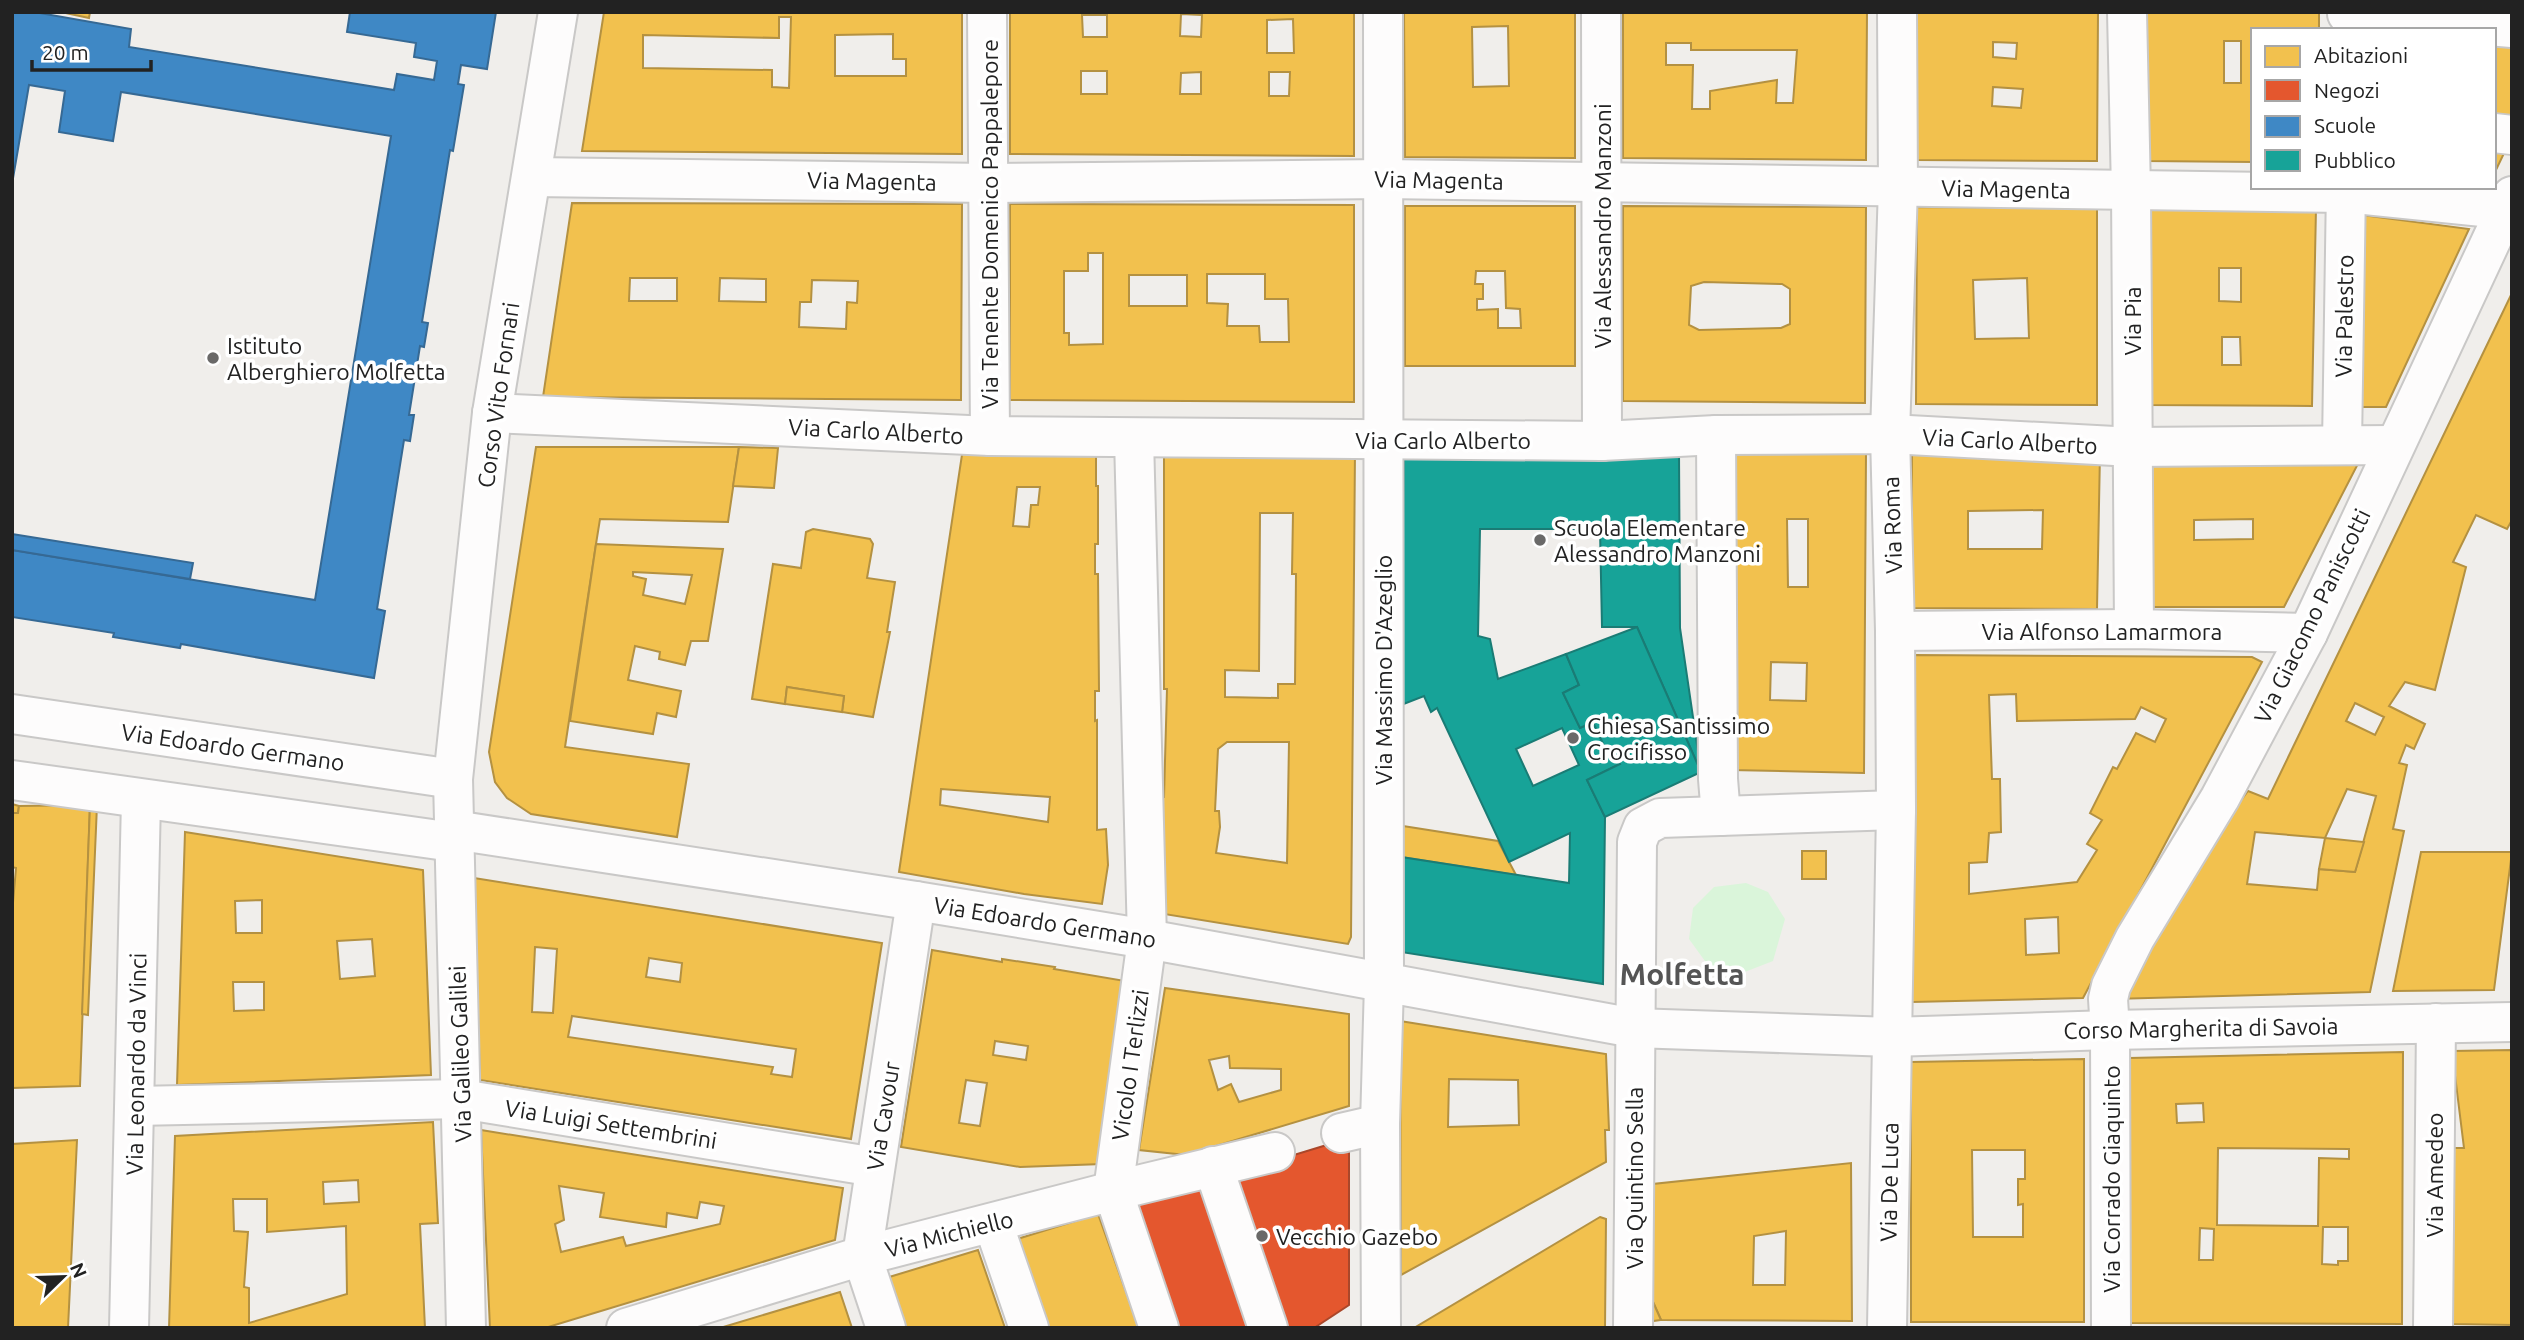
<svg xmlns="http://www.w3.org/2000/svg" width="2524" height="1340" font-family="Ubuntu,sans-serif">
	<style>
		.park { fill: #daf5da }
		.homes { fill: #f2c14e; stroke: #b49141; stroke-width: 2; fill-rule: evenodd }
		.shops { fill: #e4572e; stroke: #aa472a; stroke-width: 2 }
		.schools { fill: #3f88c5; stroke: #366994; stroke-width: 2 }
		.public { fill: #17a398; stroke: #1a7c75; stroke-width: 2; fill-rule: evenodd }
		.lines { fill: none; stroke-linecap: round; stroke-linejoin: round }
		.minor-casing { stroke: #c9c8c7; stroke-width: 42 }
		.minor { stroke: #fdfcfc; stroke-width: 38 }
		.poi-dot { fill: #6a6968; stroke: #fff; stroke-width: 2.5 }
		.labels { text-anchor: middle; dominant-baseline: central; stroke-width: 7; stroke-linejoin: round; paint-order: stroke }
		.street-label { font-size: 23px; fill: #222; stroke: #fff }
		.poi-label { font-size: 23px; fill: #222; stroke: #fff; text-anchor: start }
		.district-label { font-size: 30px; font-weight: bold; fill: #555; stroke: #fff }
	</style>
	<rect width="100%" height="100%" fill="#f0eeeb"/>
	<polygon class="park" points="1746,883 1768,892 1785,919 1773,961 1737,975 1710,968 1689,939 1693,908 1714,887"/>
	<g class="homes">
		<polygon points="61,12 90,12 89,18"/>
		<path d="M604,12H962V154L582,151ZM779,17H791L789,88L772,87V70L643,68V35L779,38ZM893,34V59H906V76H835V35Z"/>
		<path d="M1010,12H1354V156L1010,154ZM1181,14L1202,15L1201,37L1180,36ZM1082,15H1107V37H1083ZM1293,19L1294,53H1267V20ZM1081,71H1107V94H1081ZM1201,72V94H1180L1181,73ZM1269,72H1290L1289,96H1269Z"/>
		<path d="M1404,12H1575V158L1405,157ZM1508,26L1509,86L1473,87L1472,27Z"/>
		<path d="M1623,12H1867L1866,160L1623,158ZM1666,43H1691V50H1797L1793,103H1776L1777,80L1710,91V109H1692L1693,65H1666Z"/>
		<path d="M1917,12H2098L2097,161L1917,160ZM1993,42L2017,43L2016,59L1993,57ZM1993,87L2023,89L2021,108L1992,106Z"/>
		<path d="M2146,12H2319V30H2253V162L2145,161ZM2224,41H2241V83H2224Z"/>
		<polygon points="2494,41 2512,42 2512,125 2494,123"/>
		<polygon points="2494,144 2508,145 2494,174"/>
		<path d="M572,203L962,204L961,400L543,397ZM630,278H677V301H629ZM720,278L766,279V302L719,301ZM812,280L858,281L857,303L847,302L846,329L799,327L800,302H811Z"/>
		<path d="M1010,204L1354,205V402L1010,400ZM1088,253H1103V344L1069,345V333H1064V271H1088ZM1207,274H1265V299H1288L1289,342H1260L1259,326H1227L1228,304L1207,303ZM1129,275H1187V306H1129Z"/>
		<path d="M1405,206H1575V366H1405ZM1476,271H1505L1506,308L1520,309L1521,328H1498V309L1477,310V299H1483V284H1475Z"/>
		<path d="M1623,206L1866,207L1865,403L1623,401ZM1704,282L1782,284L1790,289V324L1781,328L1699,330L1689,325L1691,286Z"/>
		<path d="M1917,207L2097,208V405L1916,404ZM2027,278L2029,338L1975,339L1973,280Z"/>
		<path d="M2145,208H2316L2312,406L2145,405ZM2219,268H2241V302L2219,301ZM2222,337H2240L2241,365H2222Z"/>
		<polygon points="2362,215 2469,229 2386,407 2359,407"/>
		<path d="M2512,293V520L2507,529L2476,515L2453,562L2466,567L2435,690L2405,682L2389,706L2425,724L2414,749L2406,745L2399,763L2407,765L2393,829L2404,831L2370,992L2113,999L2182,878L2248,791L2268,799ZM2355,703L2384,717L2375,735L2346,721ZM2347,789L2376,796L2355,872L2319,869L2317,890L2247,884L2255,832L2325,838Z"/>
		<polygon points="536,447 739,447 728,522 600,519 596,544 565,747 689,764 677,837 531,814 507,798 495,782 489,752"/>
		<polygon points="739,447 778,448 774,488 733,486"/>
		<path d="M963,448L1096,449V486H1098V544H1095V574H1098L1099,691H1095V721L1097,720V830L1106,829L1108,865L1102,904L1024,894L899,872ZM1017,487H1040L1038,505H1031L1029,527L1013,526ZM941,789L1050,797L1048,822L940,805Z"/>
		<path d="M1164,449L1355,450L1351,937L1348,944L1158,913L1161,797H1164L1167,689H1164ZM1260,513H1293L1292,574H1296L1295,684H1278V698L1225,697V670L1259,671ZM1227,742H1289L1287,863L1216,853L1220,827L1219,811H1215L1218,749Z"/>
		<path d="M1730,452H1866L1864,773L1731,770ZM1787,519H1808V587H1788ZM1771,662L1807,663L1806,701L1770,700Z"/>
		<path d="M1912,452L2100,453L2097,609L1911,608ZM2043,510L2042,549H1968V511Z"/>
		<path d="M2145,453L2363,454L2284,607H2145ZM2253,519V539L2194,540V520Z"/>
		<polygon points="813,529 870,539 873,544 867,578 895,582 887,632 890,632 873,717 842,712 844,696 787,687 785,704 752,699 773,564 801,568 806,532"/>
		<path d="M596,544L723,549L708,641H691L685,665L659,659L660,652L635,646L628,680L681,691L676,717L657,713L653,734L570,721ZM633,572L692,575L685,604L643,595L646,579L633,576Z"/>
		<path d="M1913,655L2252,657L2262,662L2083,998L1912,1002ZM2016,694L2017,721L2135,719L2141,707L2166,719L2155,742L2136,733L2117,769L2113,767L2090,813L2102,820L2087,844L2097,850L2077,882L1969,894V863L1987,862L1989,833L2001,832L2000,779H1992L1989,695ZM2058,917L2059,953L2026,955L2025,919Z"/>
		<polygon points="787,687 844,696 842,712 785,704"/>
		<polygon points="12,804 19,806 18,813 12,813"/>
		<polygon points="90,805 80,1086 12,1088 12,914 16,868 12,867 12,813 18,813 19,806"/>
		<polygon points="90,805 97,805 88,1015 82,1014"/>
		<polygon points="1403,826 1498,841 1516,875 1401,857"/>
		<path d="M185,832L423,870L431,1075L177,1085ZM262,900V933H236L235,901ZM372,939L375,976L340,979L337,941ZM233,982H264V1010L234,1011Z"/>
		<polygon points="2325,838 2364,842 2355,872 2319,869"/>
		<rect x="1802" y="851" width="24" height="28"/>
		<polygon points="2421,852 2512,852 2494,990 2393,991"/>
		<path d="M474,878L882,943L851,1139L480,1080ZM535,947L557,949L553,1013L532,1012ZM649,958L682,963L680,982L646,977ZM572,1016L796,1049L792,1077L771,1074L773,1067L568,1037Z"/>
		<path d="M932,950L1002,962V959L1055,967L1054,969L1131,982L1102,1164L1020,1167L901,1147ZM995,1041L1028,1046L1026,1060L993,1055ZM966,1080L987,1083L980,1126L959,1123Z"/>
		<path d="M1165,988L1349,1014V1106L1186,1155L1139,1150ZM1229,1056L1230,1068L1281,1069V1090L1239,1102L1231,1084L1218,1090L1209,1060Z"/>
		<path d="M1400,1021L1606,1054L1609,1130H1605L1606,1162L1401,1275ZM1449,1079L1518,1080L1519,1125L1448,1127Z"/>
		<polygon points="2512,1050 2512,1325 2450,1324 2450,1148 2464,1148 2452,1051"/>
		<path d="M2403,1052L2402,1324L2130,1323V1058ZM2203,1103L2204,1122L2177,1123L2176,1104ZM2218,1148L2349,1149V1159L2319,1158L2318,1226L2217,1225ZM2323,1227H2348V1261H2338V1265L2322,1264ZM2200,1228L2214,1229L2213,1260H2199Z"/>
		<path d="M2084,1059V1322H1911V1062ZM1972,1150H2025V1179H2018V1205L2023,1204V1237H1973Z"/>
		<path d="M433,1122L438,1223L420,1224L425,1328H169L175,1136ZM358,1180L359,1202L324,1204L323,1182ZM233,1199H267V1232L346,1226L347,1294L249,1323V1288L244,1287L248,1232L234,1231Z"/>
		<path d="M481,1130L843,1188L835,1240L545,1328H490ZM559,1186L604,1193L600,1217L666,1227L667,1213L697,1218L700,1202L724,1206L720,1224L626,1246L623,1237L561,1252L555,1224L564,1220Z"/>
		<polygon points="77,1140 68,1328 12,1328 12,1144"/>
		<path d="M1851,1163L1852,1321L1661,1320L1653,1302V1184ZM1786,1231L1785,1285H1753L1754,1236Z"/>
		<polygon points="1098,1214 1139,1328 1044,1328 1014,1240"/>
		<polygon points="1600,1217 1606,1219 1605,1328 1414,1328"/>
		<polygon points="978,1250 1005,1328 903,1328 886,1278"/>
		<polygon points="840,1292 852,1328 720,1328"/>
		<polygon points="1653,1302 1661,1320 1653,1321"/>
	</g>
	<polygon class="shops" points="1340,1141 1349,1150 1349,1305 1314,1328 1169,1328 1126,1206"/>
	<g class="schools">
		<polygon points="12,12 34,12 131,29 129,47 394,90 397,74 434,80 437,61 414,57 416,43 347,32 350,12 496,12 487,69 461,65 458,84 464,85 453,151 450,150 422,322 428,323 424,347 420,346 409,415 414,415 410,441 404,440 377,609 385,611 374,678 181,644 180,648 113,637 114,633 12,617 12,550 315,600 391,136 121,92 113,141 59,132 65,91 29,85 12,184"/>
		<polygon points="12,534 193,563 190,579 12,550"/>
	</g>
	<g class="public">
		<path d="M1404,450L1679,451L1680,628L1701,772L1637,627H1602L1600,529H1480L1478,636L1490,639L1498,679L1566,654L1579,685L1563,693L1580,728L1593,722L1606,750L1612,747L1620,764L1587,780L1605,817L1603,984L1401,952V857L1569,883L1570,833L1509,862L1437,708L1431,712L1424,696L1401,705ZM1562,728L1579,765L1533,786L1516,749Z"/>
		<polygon points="1637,627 1701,772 1605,817 1587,780 1620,764 1612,747 1606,750 1593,722 1580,728 1563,693 1579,685 1566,654"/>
	</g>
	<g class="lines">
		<defs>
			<g id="minor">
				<polyline points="987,12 990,436"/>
				<polyline points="1601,12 1602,441"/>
				<polyline points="2127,12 2131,191 2134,629"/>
				<polyline points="2347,14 2512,28"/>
				<polyline points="2494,133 2512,135"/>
				<polyline points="532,177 989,183 1383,179 2346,193 2512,210"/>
				<polyline points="492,413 990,436 1602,441 1716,435 1890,434 2133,447 2395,445"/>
				<polyline points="1716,435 1718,779 1721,816"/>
				<polyline points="1134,438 1147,939 1113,1191 1159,1328"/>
				<polyline points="2342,445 2346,187"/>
				<polyline points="1895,631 2134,629 2308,633"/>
				<polyline points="12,714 453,779"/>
				<polyline points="12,780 453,842"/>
				<polyline points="454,830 916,901 1147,939 1634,1028 1891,1037 2110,1030 2512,1022"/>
				<polyline points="135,1106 461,1099 875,1167"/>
				<polyline points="1341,1133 1380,1124"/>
				<polyline points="1213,1166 1268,1328"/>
				<polyline points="993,1223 1029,1328"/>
				<polyline points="129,1328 141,800"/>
				<polyline points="466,1328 453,779 492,413 558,12"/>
				<polyline points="626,1328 862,1256 1113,1191 1275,1152"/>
				<polyline points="886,1328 862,1256 916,901"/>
				<polyline points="1381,1328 1380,1124 1384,984 1383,12"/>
				<polyline points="1633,1328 1637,842 1643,827 1660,818 1896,810"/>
				<polyline points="1887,1328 1896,810 1895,631 1890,434 1898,187 1897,12"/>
				<polyline points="2111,1328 2110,1030 2108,999 2111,986 2135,938 2220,798 2308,633 2512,196"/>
				<polyline points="2433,1328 2436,1023"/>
			</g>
		</defs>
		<use href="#minor" class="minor-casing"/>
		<use href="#minor" class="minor"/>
	</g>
	<g class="poi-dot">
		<circle cx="213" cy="358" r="7"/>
		<circle cx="1540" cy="540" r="7"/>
		<circle cx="1573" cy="738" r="7"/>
		<circle cx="1262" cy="1236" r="7"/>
	</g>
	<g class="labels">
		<g class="street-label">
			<text transform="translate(1439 180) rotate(1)">Via Magenta</text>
			<text transform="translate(872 181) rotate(1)">Via Magenta</text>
			<text transform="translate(2006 189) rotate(1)">Via Magenta</text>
			<text transform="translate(989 224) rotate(-90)">Via Tenente Domenico Pappalepore</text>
			<text transform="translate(1602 226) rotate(-90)">Via Alessandro Manzoni</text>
			<text transform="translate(2344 316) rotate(-89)">Via Palestro</text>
			<text transform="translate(2132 321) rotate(-90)">Via Pia</text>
			<text transform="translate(498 395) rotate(-82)">Corso Vito Fornari</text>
			<text transform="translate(876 431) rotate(3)">Via Carlo Alberto</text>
			<text x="1443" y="440">Via Carlo Alberto</text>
			<text transform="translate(2010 441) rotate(3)">Via Carlo Alberto</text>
			<text transform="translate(1892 525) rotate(-92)">Via Roma</text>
			<text transform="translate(2312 616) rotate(-64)">Via Giacomo Paniscotti</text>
			<text x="2102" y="631">Via Alfonso Lamarmora</text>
			<text transform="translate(1383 670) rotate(-90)">Via Massimo D'Azeglio</text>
			<text transform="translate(233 747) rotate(8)">Via Edoardo Germano</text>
			<text transform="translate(1045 922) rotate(9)">Via Edoardo Germano</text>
			<text transform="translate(2201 1028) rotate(-1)">Corso Margherita di Savoia</text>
			<text transform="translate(460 1054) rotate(-92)">Via Galileo Galilei</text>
			<text transform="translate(136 1064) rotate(-89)">Via Leonardo da Vinci</text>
			<text transform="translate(1130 1065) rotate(-82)">Vicolo I Terlizzi</text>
			<text transform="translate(883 1116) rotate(-81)">Via Cavour</text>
			<text transform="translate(611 1124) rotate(9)">Via Luigi Settembrini</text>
			<text transform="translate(2434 1175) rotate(-90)">Via Amedeo</text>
			<text transform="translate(1634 1178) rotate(-90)">Via Quintino Sella</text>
			<text transform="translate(2111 1179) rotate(-90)">Via Corrado Giaquinto</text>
			<text transform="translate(1889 1182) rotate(-89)">Via De Luca</text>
			<text transform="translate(949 1234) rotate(-14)">Via Michiello</text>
		</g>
		<g class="poi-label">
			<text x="227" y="345">Istituto<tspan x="227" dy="26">Alberghiero Molfetta</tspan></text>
			<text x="1554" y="527">Scuola Elementare<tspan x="1554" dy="26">Alessandro Manzoni</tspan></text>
			<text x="1587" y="725">Chiesa Santissimo<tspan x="1587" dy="26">Crocifisso</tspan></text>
			<text x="1276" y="1236">Vecchio Gazebo</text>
		</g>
		<g class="district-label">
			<text x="1682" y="974">Molfetta</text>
		</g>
	</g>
	<rect width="2524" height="1340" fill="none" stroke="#222222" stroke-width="28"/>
	<rect x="2251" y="28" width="245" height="161" fill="#ffffff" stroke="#a7a7a7" stroke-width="2"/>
	<rect x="2265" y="46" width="35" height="21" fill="#f2c14e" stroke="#a7a7a7" stroke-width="2"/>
	<text x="2314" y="63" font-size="21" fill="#222222">Abitazioni</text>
	<rect x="2265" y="80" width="35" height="21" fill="#e4572e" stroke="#a7a7a7" stroke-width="2"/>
	<text x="2314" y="98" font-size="21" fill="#222222">Negozi</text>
	<rect x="2265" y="116" width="35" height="21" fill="#3f88c5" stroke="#a7a7a7" stroke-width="2"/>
	<text x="2314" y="133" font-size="21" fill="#222222">Scuole</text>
	<rect x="2265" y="150" width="35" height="21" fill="#17a398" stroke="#a7a7a7" stroke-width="2"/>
	<text x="2314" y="168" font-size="21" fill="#222222">Pubblico</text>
	<g transform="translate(63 1277) rotate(67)" stroke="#ffffff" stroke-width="5" paint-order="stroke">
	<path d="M0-5L12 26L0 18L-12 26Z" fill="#222222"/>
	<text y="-10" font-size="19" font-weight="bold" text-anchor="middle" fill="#222222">N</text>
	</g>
	<path d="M32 60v10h119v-10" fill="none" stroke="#222222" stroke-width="3.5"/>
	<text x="42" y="60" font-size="21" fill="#222222" stroke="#ffffff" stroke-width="5" paint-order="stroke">20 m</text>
</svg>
